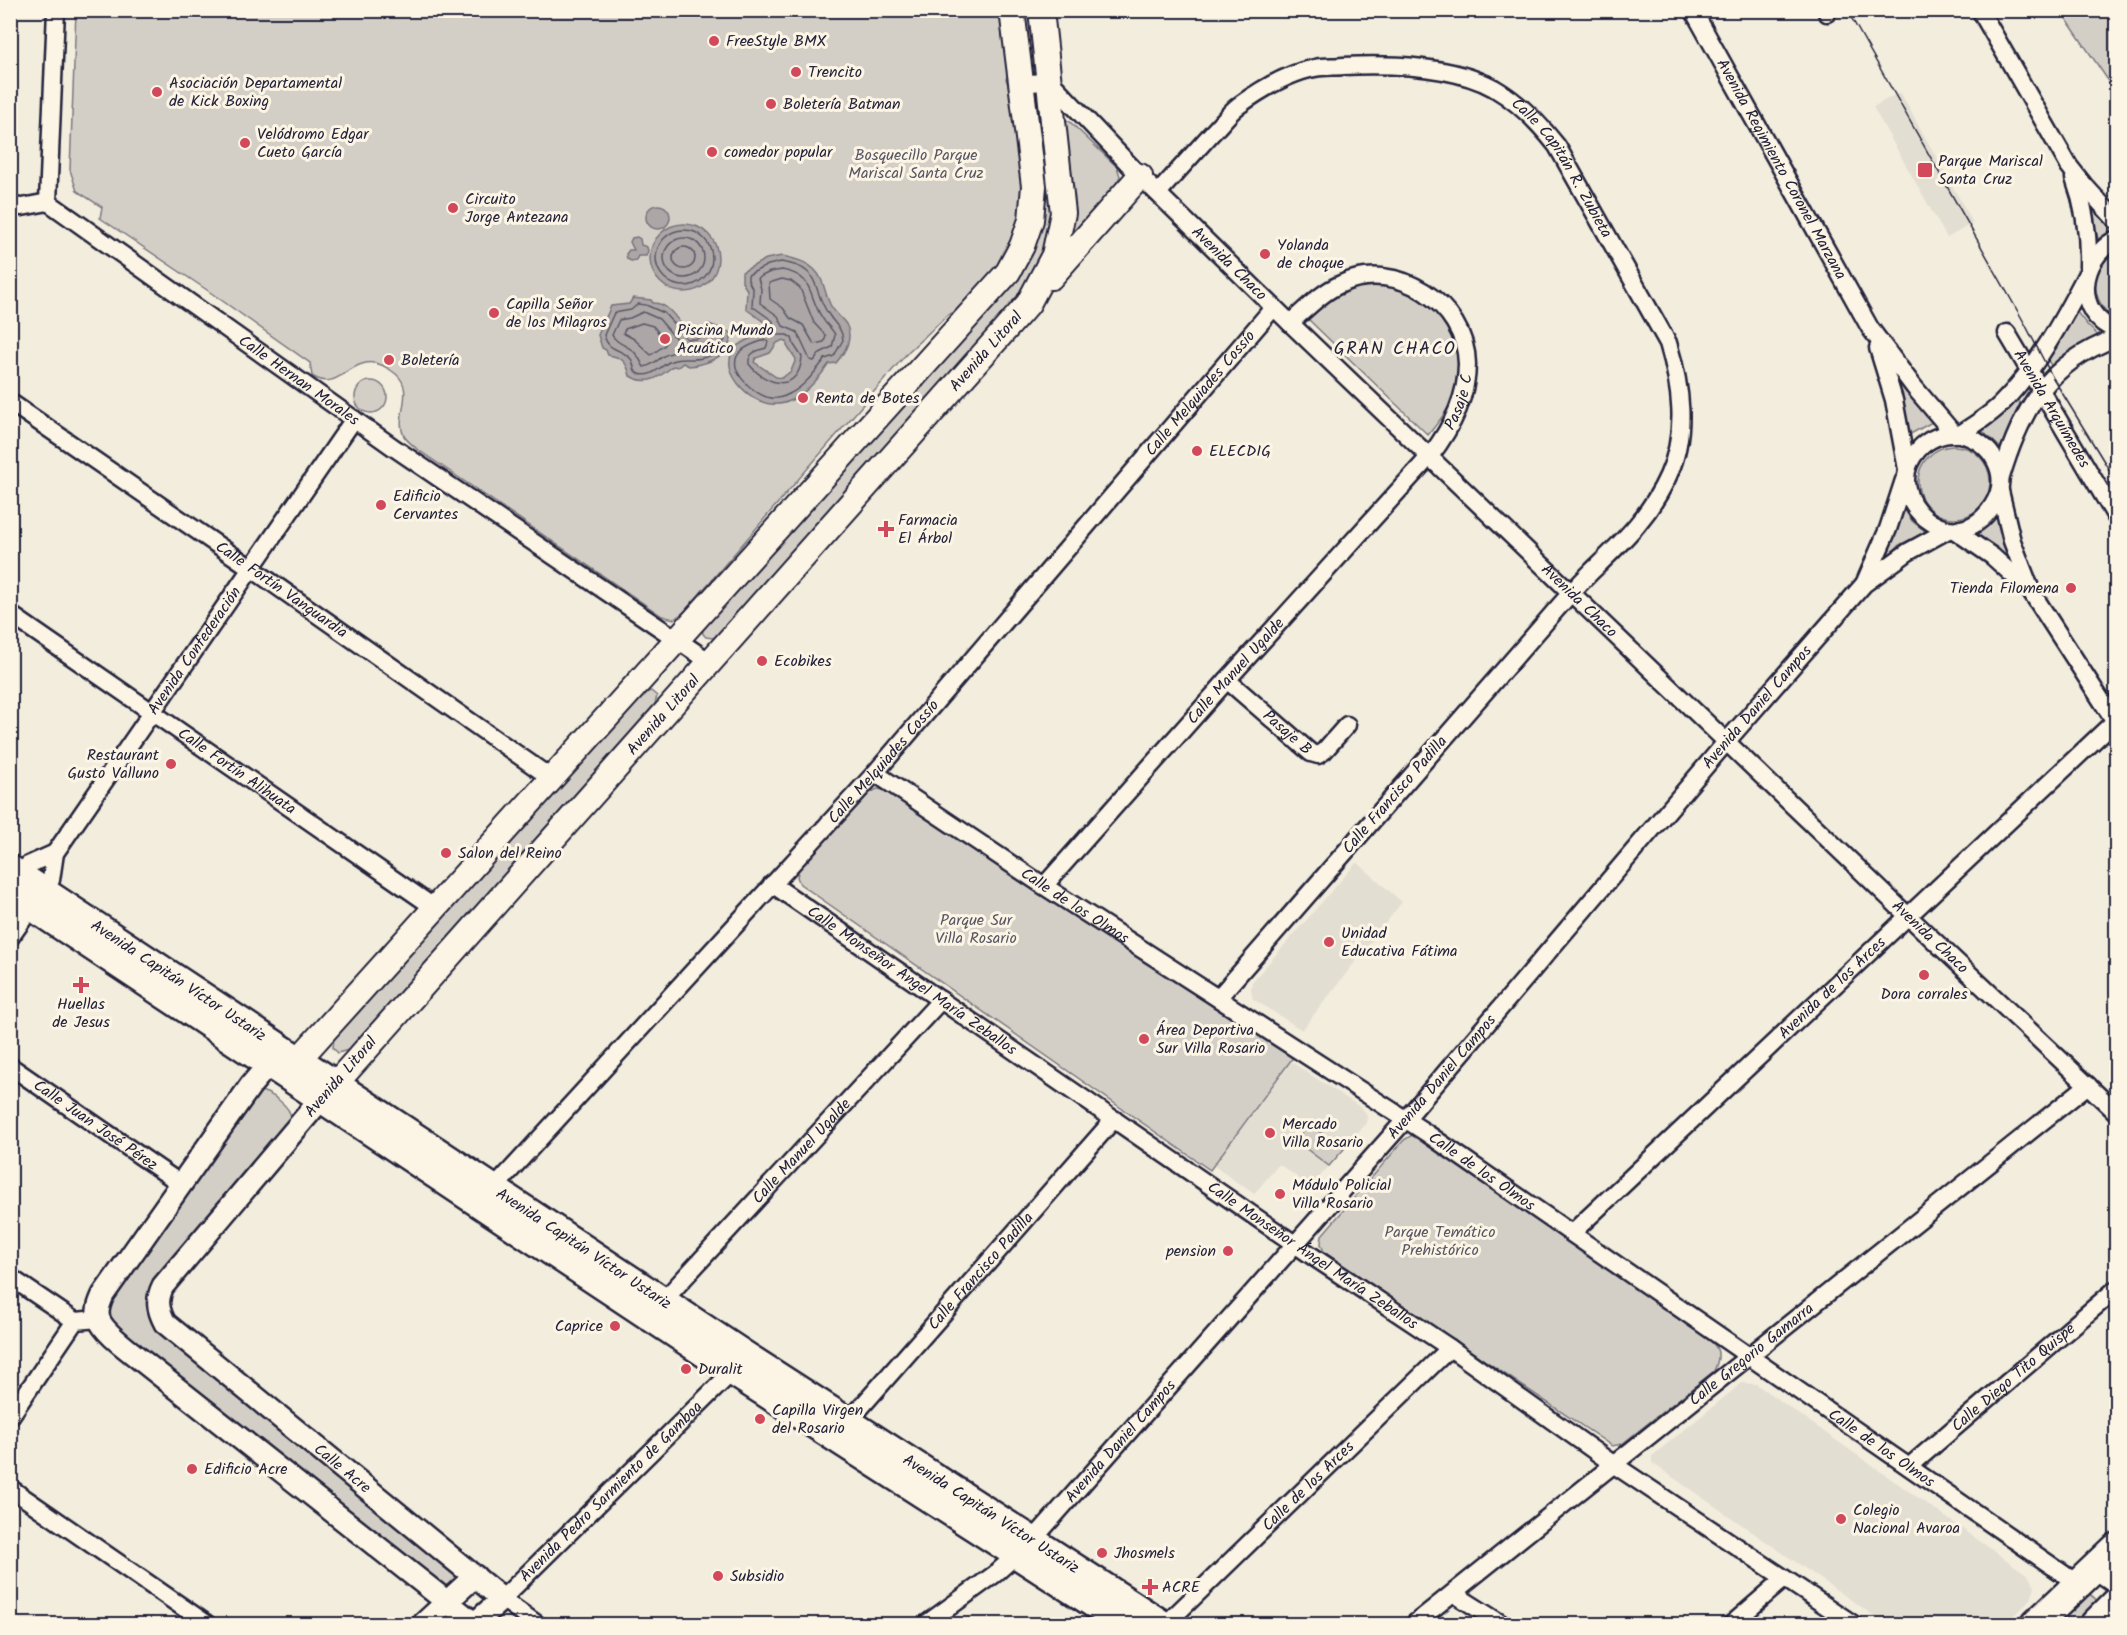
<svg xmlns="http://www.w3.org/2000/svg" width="2127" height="1635" font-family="Kalam,sans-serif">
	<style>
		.built { fill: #e3ded2 }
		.green { fill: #d4cfc6; stroke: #7b7880; stroke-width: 1.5 }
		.water { fill: #aca7a6; stroke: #75727b; stroke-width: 1.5; fill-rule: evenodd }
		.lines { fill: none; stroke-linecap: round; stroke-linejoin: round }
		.shore { stroke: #595766; stroke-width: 1.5 }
		.minor-casing { stroke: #22223b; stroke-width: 21 }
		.tertiary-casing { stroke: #22223b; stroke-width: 26 }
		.secondary-casing { stroke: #22223b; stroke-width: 28 }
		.primary-casing { stroke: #22223b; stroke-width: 32 }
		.trunk-casing { stroke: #22223b; stroke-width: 33 }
		.minor { stroke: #fcf5e5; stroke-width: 16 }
		.tertiary { stroke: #fcf5e5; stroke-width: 21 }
		.secondary { stroke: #fcf5e5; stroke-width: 24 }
		.primary { stroke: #fcf5e5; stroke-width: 27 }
		.trunk { stroke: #fcf5e5; stroke-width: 28 }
		.tram { stroke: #22223b; stroke-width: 1.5 }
		.poi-dot { fill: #d1495b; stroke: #fcf5e5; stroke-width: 2 }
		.labels { text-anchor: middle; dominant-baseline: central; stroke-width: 6; stroke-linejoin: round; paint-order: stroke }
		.poi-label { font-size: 16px; fill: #22223b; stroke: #fcf5e5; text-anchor: start }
		.park-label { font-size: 16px; fill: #575665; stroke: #fcf5e5 }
		.street-label { font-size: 16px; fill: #22223b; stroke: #fcf5e5 }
		.neighbourhood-label { font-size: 18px; letter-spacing: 1.5px; fill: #22223b; stroke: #fcf5e5 }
	</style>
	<rect width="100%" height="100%" fill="#f3edde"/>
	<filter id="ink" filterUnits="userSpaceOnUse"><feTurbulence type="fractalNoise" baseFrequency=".0167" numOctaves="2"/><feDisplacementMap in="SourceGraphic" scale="12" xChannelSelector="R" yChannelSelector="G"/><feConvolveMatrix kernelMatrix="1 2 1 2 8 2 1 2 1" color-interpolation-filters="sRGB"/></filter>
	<g filter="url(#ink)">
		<g class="built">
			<polygon points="1900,92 1973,223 1947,238 1873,107"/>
			<polygon points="1357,862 1402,902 1302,1030 1253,999 1251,990 1252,982"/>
			<polygon points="1290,1061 1363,1109 1367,1116 1366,1123 1311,1187 1279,1164 1254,1194 1214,1166"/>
			<polygon points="1742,1383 1756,1384 2028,1575 2035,1587 2031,1599 2006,1624 1886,1624 1652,1463 1652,1456"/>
		</g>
		<g class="green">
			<path d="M1012,10L1017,55L1006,79L1023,126L1026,211L982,299L948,315L909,351L684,612L674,619L662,616L417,449C413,445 407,441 404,436C394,416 416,391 396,374C353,339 344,397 312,376L310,363L207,290L100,218L102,207L77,191L70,170L76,11Z"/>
			<polygon points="1023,11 1031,11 1037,69 1030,69"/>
			<polygon points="2061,11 2116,11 2116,92"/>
			<polygon points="1043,96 1051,198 1050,225 1044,246 1020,296 716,636 713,638 706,637 703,634 702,626 1012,287 1028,262 1037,239 1044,175 1037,97"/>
			<polygon points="1065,120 1069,121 1117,167 1120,176 1115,186 1071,235 1068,231"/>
			<polygon points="2090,207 2113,230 2098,239"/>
			<path d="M2116,250V319C2089,303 2088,266 2116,250Z"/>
			<path d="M1377,284C1383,284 1390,284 1395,285C1401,286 1407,291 1412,294C1443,311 1463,346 1458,383C1455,402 1440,420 1428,435L1308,319C1330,297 1346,288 1377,284Z"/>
			<polygon points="2076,311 2088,326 2099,336 2083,345 2052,367 2047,359"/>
			<polygon points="1890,370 1934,421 1905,437"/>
			<circle cx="371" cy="397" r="16"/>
			<polygon points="2018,401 2020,403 2001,448 1980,429"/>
			<circle cx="1954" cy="482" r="36"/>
			<polygon points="1899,500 1912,521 1926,532 1899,545 1874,570"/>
			<polygon points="1996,518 2011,564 1975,533"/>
			<polygon points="651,691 657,696 655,704 348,1050 338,1053 333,1048 334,1037 644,693"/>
			<polygon points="877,789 884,790 892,794 1294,1056 1210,1170 800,884 797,877 799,868 868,794"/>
			<path d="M257,1091C270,1091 293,1107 291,1121L149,1300L456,1573L457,1579L447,1588L444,1587L121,1333L111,1319L109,1302Z"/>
			<polygon points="1308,1124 1344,1149 1329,1166 1296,1141"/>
			<path d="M1412,1135L1420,1138L1702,1332C1717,1346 1723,1351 1714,1371L1622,1444L1612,1446L1324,1252L1321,1244L1322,1235L1404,1140Z"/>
			<path d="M2089,1594C2096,1598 2098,1601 2097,1609L2080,1624H2052L2083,1595Z"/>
		</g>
		<g class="water">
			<circle cx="658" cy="217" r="12"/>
			<circle cx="684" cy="258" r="34"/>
			<polygon points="637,237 640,239 641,245 647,247 648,251 646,256 638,256 636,260 631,261 627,259 626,254 629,250 634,250 630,242 632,238"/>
			<path d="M782,256C797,259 814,263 821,279C825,287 826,297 831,306C835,313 841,317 846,324C854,338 845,352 836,363L829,364C817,381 795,407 771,404C749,402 717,370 735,348C742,340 758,336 768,331L769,328L768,325L746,309L747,290L742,282V272L766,259ZM783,340L787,342V346L796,359L791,371L782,378L776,377L754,362L756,358L770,353L777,343Z"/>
			<path d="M633,298L651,300L653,303C669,302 679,323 689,334H694L709,324L730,332L732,335C728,357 709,364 689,366L683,363L678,367L673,366C659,378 647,386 630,376C627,362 622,357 608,355L606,350L602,348L598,335L611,306L629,304Z"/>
		</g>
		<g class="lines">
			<g class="shore">
				<circle cx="684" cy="258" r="28"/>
				<circle cx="684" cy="258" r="20"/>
				<circle cx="684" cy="258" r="11"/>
				<path d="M781,262C824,268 810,288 829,315C835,325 842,327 843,340L834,356L825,359C815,372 804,387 789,394C784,397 776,399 771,398C755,396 724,369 740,352C746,346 758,342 765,340L768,342L766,348C757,351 748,352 749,364C766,386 799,394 802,357L794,345L792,338L787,335H775L773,321L752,306L753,290L748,280V275L768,265Z"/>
				<path d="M782,270C816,276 807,296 823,319C826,325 832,328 835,335L832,347L820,353L814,361L810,360L797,332L783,326L778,316L760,303L761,289L758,278L770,272Z"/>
				<polygon points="782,279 791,281 800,288 814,323 826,336 824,342 814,344 803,325 790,318 783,308 770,299 769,283"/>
				<path d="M638,304L646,305L664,313L687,339H696L711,331L724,336L725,340C720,347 717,353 709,356C694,363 682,355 669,362C660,367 651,378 639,374C632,372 635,363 631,359C620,347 609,353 604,335L614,313L631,310Z"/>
				<path d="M643,312L659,319L683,347C678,351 675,352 668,354C659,357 655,365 644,367C641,363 640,358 636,354C629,345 617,345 612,335L619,320L630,318Z"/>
				<polygon points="642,323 653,326 666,342 665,345 651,355 634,339 623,333 625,329"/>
			</g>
			<defs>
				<g id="minor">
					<path id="s1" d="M56,10L48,202L393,447L710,662"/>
					<path id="s2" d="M1693,10L1870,328L1914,387L1954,434"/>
					<polyline points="1826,10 1827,13"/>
					<polyline points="1980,10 2069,166 2084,185 2116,220"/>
					<path id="s3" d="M1022,84L1050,81L1140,176L1290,323L1909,917L2116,1112"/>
					<path d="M2074,178C2085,208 2089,236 2088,267"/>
					<path id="s4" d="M1158,193C1176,173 1195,152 1213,132C1221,124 1229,113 1238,106C1260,90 1288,73 1315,68C1324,66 1334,67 1343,66C1390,64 1452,65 1494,88C1520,103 1539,123 1557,146L1668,343C1681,386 1688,433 1668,476C1650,516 1623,541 1592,571C1575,588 1559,606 1543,625C1435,749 1326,874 1218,998"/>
					<polyline points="10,206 22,207 48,202"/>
					<path d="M2116,239C2080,259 2072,313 2116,330"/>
					<path id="s5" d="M2007,333L2116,517"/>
					<polyline points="1878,348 1894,400 1907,469"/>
					<path id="s6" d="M10,402L251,568L551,778"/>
					<path d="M1960,434C1992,442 2012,475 1993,505C1955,567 1876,497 1918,450C1929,438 1944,433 1960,434Z"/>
					<path d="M1960,434C1974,425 1989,416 2001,404C2037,368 2063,319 2086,275"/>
					<path d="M2001,477C2021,410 2047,363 2116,338"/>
					<polyline points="2000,491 2012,541 2032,593 2116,723"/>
					<polyline points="1954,530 1992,556 2025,586"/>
					<polyline points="1865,582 1888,529 1904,480"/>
					<path id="s7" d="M10,614L435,908"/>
					<path id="s8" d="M1227,680L1311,753L1318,755L1324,751L1347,725"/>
					<path id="s9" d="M875,773L1044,886L1425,1132L2078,1584"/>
					<polyline points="16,882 28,865 55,853"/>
					<path id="s10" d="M772,884L1318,1260L1450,1348L1613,1464L1853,1624"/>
					<path id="s11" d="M1044,886L1227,680L1430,456C1451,429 1467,399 1467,364C1466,304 1396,258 1341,284C1322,292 1306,309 1290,323"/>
					<path id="s12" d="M10,938L51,880L55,853L354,419"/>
					<path id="s13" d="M10,1066L181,1184"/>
					<path id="s14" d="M487,1196L875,773L1274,307"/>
					<path id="s15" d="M1573,1232L2116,720"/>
					<polyline points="10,1277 75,1321"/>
					<path id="s16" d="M663,1301L941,1000"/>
					<polyline points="10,1417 75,1321 99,1319"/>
					<path id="s17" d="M848,1422L1114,1119"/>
					<path id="s18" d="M1910,1466L2116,1289"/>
					<polyline points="10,1488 207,1624"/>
					<polyline points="2093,1570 2116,1586"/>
					<polyline points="1453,1593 1502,1624"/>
					<path id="s19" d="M537,1624L502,1599L738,1366"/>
					<path id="s20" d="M926,1624L995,1574L1032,1541L1406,1119L1727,741L1864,584L1908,552L1948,530"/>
					<path id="s21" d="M1166,1624L1450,1348"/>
					<path id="s22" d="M1414,1624L2088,1085"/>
					<polyline points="1732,1624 1784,1579"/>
				</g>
				<g id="tertiary">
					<path d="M269,1064L251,1085L103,1295C100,1302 96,1310 99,1319C104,1333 129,1350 141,1360L475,1624"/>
					<path id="s23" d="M321,1099L163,1286C156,1300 158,1310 165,1323L502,1599L474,1624"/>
					<polyline points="423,1624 475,1576"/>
				</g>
				<g id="secondary">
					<polyline points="1051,277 1140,176"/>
					<polyline points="299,1059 1008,272 1022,246 1031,220 1034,186 1012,10"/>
					<path id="s24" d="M322,1099L1028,304L1054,255L1063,213L1041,10"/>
				</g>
				<g id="primary">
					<path id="s25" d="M10,869L746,1356L1162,1624"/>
					<polyline points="10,892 733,1372 1125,1624"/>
				</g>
				<g id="trunk">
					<polyline points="2036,1624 2116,1548"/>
					<polyline points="2095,1624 2116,1603"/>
				</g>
			</defs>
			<use href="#minor" class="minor-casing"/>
			<use href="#tertiary" class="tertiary-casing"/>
			<use href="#secondary" class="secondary-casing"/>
			<use href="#primary" class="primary-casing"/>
			<use href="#trunk" class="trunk-casing"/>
			<use href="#minor" class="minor"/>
			<use href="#tertiary" class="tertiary"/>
			<use href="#secondary" class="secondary"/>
			<use href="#primary" class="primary"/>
			<use href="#trunk" class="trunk"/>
			<polyline class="tram" points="1847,10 2025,324 2053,378 2116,481"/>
		</g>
	</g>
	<g class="poi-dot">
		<circle cx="714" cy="41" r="6"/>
		<circle cx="796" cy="72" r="6"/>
		<circle cx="157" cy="92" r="6"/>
		<circle cx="771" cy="104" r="6"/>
		<circle cx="245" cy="143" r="6"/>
		<circle cx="712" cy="152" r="6"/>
		<rect x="1917" y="162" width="16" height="16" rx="3"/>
		<circle cx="453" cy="208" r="6"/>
		<circle cx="1265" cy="254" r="6"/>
		<circle cx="494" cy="313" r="6"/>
		<circle cx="665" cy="339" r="6"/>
		<circle cx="389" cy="360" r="6"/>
		<circle cx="803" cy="398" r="6"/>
		<circle cx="1197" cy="451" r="6"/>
		<circle cx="381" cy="505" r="6"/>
		<path d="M883 520h6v6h6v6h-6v6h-6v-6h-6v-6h6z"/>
		<circle cx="2071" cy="588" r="6"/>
		<circle cx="762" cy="661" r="6"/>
		<circle cx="171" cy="764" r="6"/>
		<circle cx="446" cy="853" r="6"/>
		<circle cx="1329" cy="942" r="6"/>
		<circle cx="1924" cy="975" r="6"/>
		<path d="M78 976h6v6h6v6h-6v6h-6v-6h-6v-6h6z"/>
		<circle cx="1144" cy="1039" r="6"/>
		<circle cx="1270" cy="1133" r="6"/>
		<circle cx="1280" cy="1194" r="6"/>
		<circle cx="1228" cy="1251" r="6"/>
		<circle cx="615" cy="1326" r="6"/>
		<circle cx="686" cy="1369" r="6"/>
		<circle cx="760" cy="1419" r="6"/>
		<circle cx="192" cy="1469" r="6"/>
		<circle cx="1841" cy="1519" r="6"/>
		<circle cx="1102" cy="1553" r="6"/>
		<circle cx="718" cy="1576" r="6"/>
		<path d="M1147 1578h6v6h6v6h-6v6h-6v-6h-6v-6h6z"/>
	</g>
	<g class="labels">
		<g class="poi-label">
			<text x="726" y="41">FreeStyle BMX</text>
			<text x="808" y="72">Trencito</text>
			<text x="169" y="83">Asociación Departamental<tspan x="169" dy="18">de Kick Boxing</tspan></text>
			<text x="783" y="104">Boletería Batman</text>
			<text x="257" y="134">Velódromo Edgar<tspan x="257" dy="18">Cueto García</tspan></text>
			<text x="724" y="152">comedor popular</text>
			<text x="1938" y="161">Parque Mariscal<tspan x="1938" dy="18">Santa Cruz</tspan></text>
			<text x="465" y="199">Circuito<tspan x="465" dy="18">Jorge Antezana</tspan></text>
			<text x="1277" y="245">Yolanda<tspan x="1277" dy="18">de choque</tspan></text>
			<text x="506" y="304">Capilla Señor<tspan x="506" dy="18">de los Milagros</tspan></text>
			<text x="677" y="330">Piscina Mundo<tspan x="677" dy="18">Acuático</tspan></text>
			<text x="401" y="360">Boletería</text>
			<text x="815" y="398">Renta de Botes</text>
			<text x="1209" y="451">ELECDIG</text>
			<text x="393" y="496">Edificio<tspan x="393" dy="18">Cervantes</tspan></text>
			<text x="898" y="520">Farmacia<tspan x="898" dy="18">El Árbol</tspan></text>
			<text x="2059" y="588" text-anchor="end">Tienda Filomena</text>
			<text x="774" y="661">Ecobikes</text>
			<text x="159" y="755" text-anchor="end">Restaurant<tspan x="159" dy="18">Gusto Valluno</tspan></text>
			<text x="458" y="853">Salon del Reino</text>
			<text x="1341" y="933">Unidad<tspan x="1341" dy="18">Educativa Fátima</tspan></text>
			<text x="1924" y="994" text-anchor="middle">Dora corrales</text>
			<text x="81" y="1004" text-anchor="middle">Huellas<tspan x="81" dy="18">de Jesus</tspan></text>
			<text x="1156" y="1030">Área Deportiva<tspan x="1156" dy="18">Sur Villa Rosario</tspan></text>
			<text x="1282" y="1124">Mercado<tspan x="1282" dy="18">Villa Rosario</tspan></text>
			<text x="1292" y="1185">Módulo Policial<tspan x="1292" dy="18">Villa Rosario</tspan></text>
			<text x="1216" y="1251" text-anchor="end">pension</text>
			<text x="603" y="1326" text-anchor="end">Caprice</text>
			<text x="698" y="1369">Duralit</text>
			<text x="772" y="1410">Capilla Virgen<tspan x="772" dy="18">del Rosario</tspan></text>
			<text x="204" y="1469">Edificio Acre</text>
			<text x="1853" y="1510">Colegio<tspan x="1853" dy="18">Nacional Avaroa</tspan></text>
			<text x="1114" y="1553">Jhosmels</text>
			<text x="730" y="1576">Subsidio</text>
			<text x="1162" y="1587">ACRE</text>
		</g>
		<g class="park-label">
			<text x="916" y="155">Bosquecillo Parque<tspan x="916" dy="18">Mariscal Santa Cruz</tspan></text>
			<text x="976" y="920">Parque Sur<tspan x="976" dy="18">Villa Rosario</tspan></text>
			<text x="1440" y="1232">Parque Temático<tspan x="1440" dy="18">Prehistórico</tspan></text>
		</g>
		<g class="street-label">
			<text stroke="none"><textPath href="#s2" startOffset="182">Avenida Regimiento Coronel Marzana</textPath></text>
			<text stroke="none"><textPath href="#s4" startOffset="494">Calle Capitán R. Zubieta</textPath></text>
			<text stroke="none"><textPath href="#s3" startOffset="284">Avenida Chaco</textPath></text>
			<text stroke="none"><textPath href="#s24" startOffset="1000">Avenida Litoral</textPath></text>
			<text stroke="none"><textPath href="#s1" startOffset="500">Calle Hernan Morales</textPath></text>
			<text stroke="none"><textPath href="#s14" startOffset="1074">Calle Melquiades Cossío</textPath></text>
			<text stroke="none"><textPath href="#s11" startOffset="640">Pasaje C</textPath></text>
			<text stroke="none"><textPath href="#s5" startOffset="88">Avenida Arquímedes</textPath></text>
			<text stroke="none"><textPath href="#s6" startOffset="330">Calle Fortín Vanguardia</textPath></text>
			<text stroke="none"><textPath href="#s3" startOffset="770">Avenida Chaco</textPath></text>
			<text stroke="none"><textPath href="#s12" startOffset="344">Avenida Confederación</textPath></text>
			<text stroke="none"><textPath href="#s11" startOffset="288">Calle Manuel Ugalde</textPath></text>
			<text stroke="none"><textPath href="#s20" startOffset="1240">Avenida Daniel Campos</textPath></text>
			<text stroke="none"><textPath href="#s24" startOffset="514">Avenida Litoral</textPath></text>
			<text stroke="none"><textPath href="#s8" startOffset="80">Pasaje B</textPath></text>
			<text stroke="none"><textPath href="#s14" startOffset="588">Calle Melquiades Cossío</textPath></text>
			<text stroke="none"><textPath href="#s7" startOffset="276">Calle Fortín Alihuata</textPath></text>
			<text transform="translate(1395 795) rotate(-49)">Calle Francisco Padilla</text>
			<text stroke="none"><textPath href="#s9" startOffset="240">Calle de los Olmos</textPath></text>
			<text stroke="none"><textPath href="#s3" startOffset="1256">Avenida Chaco</textPath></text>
			<text stroke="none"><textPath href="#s10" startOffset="170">Calle Monseñor Ángel María Zeballos</textPath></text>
			<text stroke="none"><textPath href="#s25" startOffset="202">Avenida Capitán Víctor Ustariz</textPath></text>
			<text stroke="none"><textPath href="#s15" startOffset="356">Avenida de los Arces</textPath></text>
			<text stroke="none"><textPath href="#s20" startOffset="754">Avenida Daniel Campos</textPath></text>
			<text transform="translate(341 1077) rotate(-49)">Avenida Litoral</text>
			<text stroke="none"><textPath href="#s13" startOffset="104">Calle Juan José Pérez</textPath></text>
			<text stroke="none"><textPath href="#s16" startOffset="204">Calle Manuel Ugalde</textPath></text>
			<text stroke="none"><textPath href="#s9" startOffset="726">Calle de los Olmos</textPath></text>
			<text stroke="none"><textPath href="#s25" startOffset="688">Avenida Capitán Víctor Ustariz</textPath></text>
			<text stroke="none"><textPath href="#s10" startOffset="656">Calle Monseñor Ángel María Zeballos</textPath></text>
			<text stroke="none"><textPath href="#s17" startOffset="201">Calle Francisco Padilla</textPath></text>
			<text stroke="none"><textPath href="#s22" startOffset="432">Calle Gregorio Gamarra</textPath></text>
			<text stroke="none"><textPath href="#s18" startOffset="136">Calle Diego Tito Quispe</textPath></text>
			<text stroke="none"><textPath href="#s20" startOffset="268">Avenida Daniel Campos</textPath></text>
			<text stroke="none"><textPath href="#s9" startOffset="1212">Calle de los Olmos</textPath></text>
			<text stroke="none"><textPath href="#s23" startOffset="513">Calle Acre</textPath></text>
			<text stroke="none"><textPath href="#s21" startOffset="198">Calle de los Arces</textPath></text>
			<text stroke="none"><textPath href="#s19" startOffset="196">Avenida Pedro Sarmiento de Gamboa</textPath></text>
			<text stroke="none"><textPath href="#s25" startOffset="1174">Avenida Capitán Víctor Ustariz</textPath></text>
		</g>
		<g class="neighbourhood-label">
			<text x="1395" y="349">GRAN CHACO</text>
		</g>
	</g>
	<rect width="2127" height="1635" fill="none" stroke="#fcf5e5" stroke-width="36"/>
	<rect x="18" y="18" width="2091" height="1599" fill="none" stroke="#22223b" stroke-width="2" filter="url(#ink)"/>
</svg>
